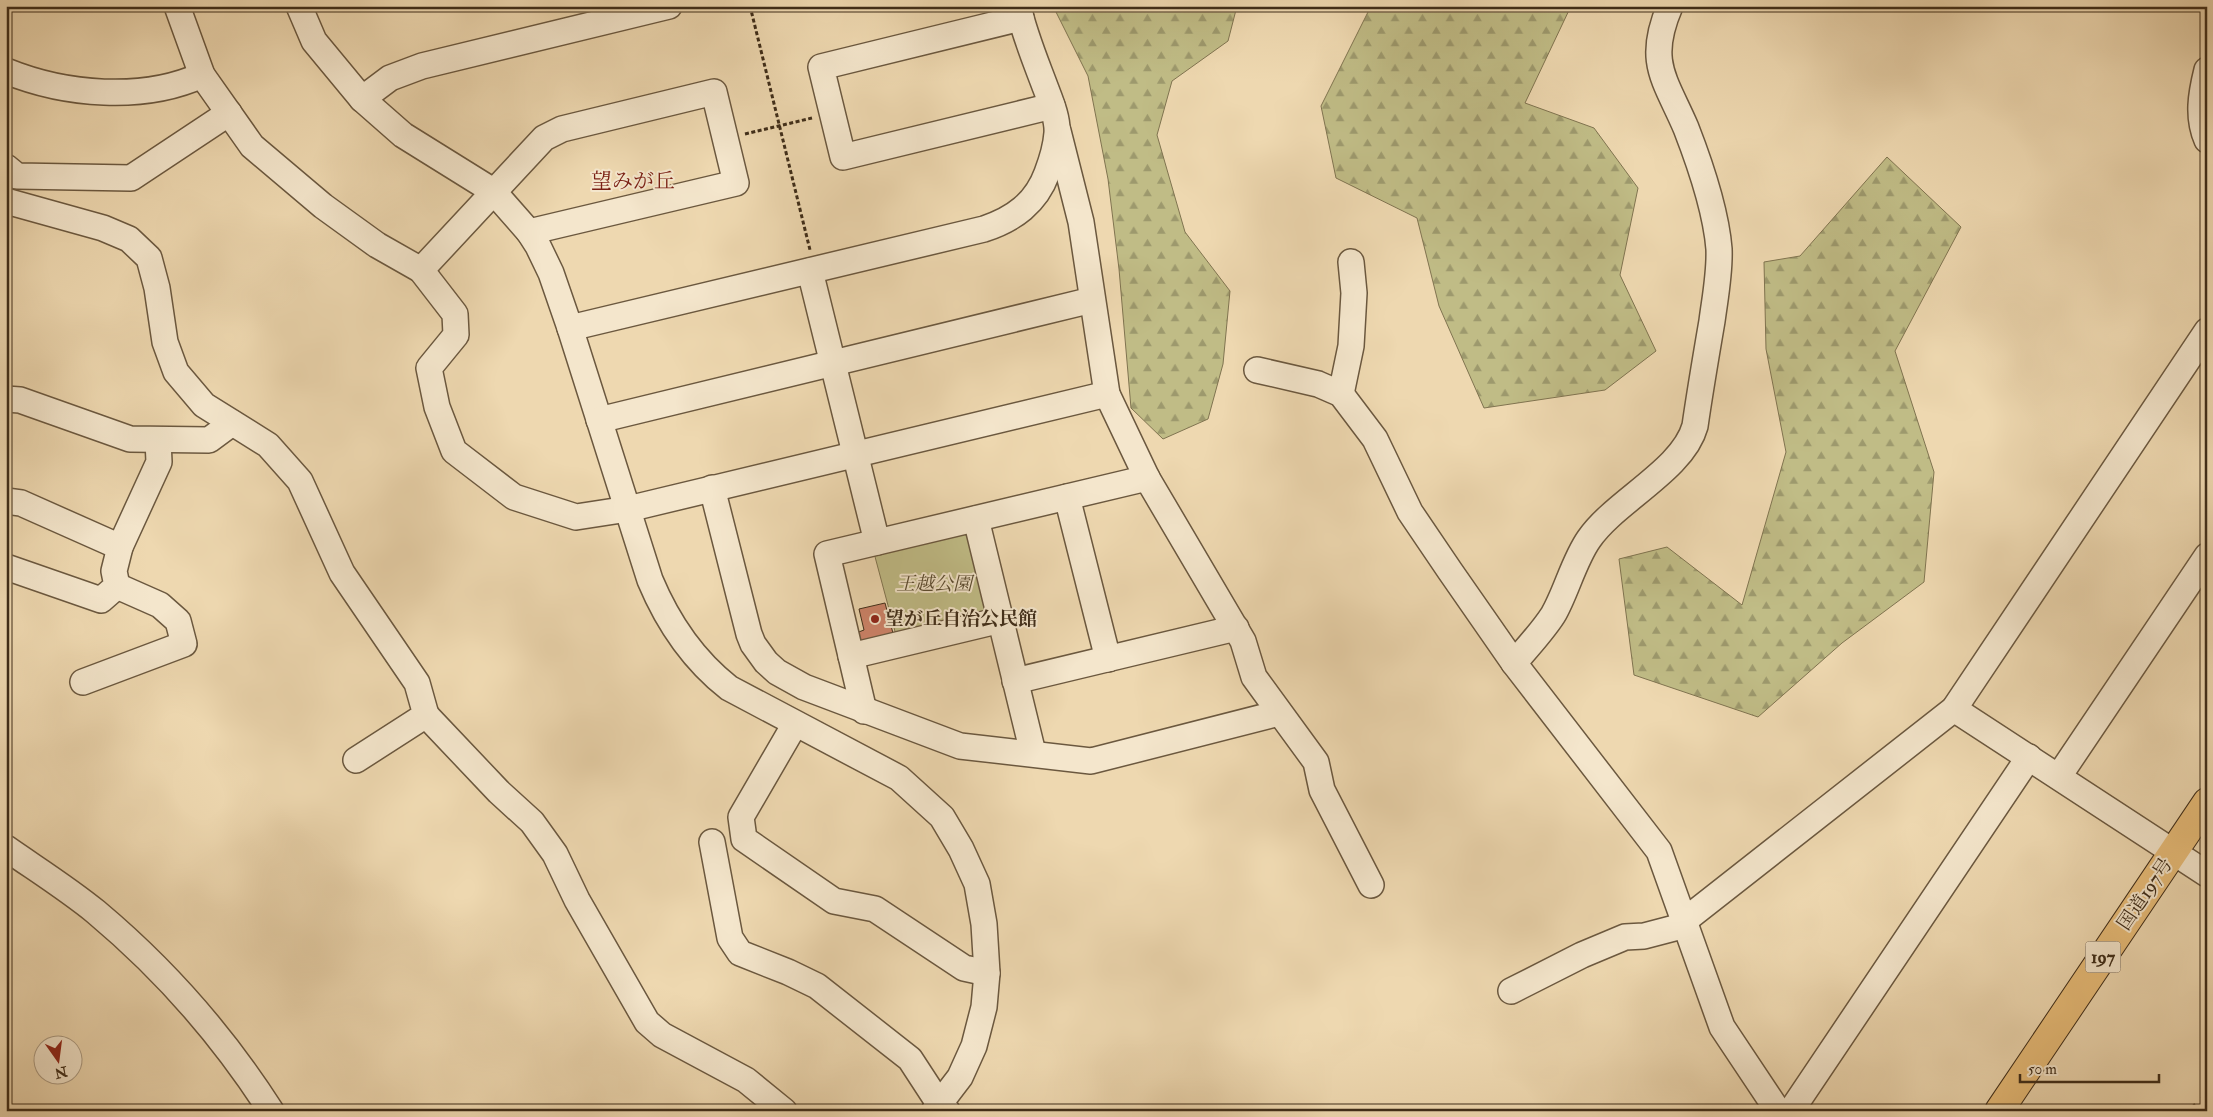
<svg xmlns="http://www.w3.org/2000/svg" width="2213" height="1117" font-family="'IM FELL Double Pica','Noto Serif JP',serif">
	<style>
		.forest { fill: url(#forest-firs); stroke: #807450 }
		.park { fill: #c0bc86; stroke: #807450 }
		.building { fill: #ce8369; stroke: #3f2d19 }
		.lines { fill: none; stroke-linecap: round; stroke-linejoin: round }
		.minor-casing { stroke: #6b583f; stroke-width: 28 }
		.highway-casing { stroke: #3f2d19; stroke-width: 30 }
		.path { stroke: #3f2d19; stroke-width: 3; stroke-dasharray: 4 2.5; stroke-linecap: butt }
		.minor { stroke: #f4e6cc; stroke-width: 25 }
		.highway { stroke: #e7bc78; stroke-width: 28 }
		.rail { stroke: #3f2d19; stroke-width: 4; stroke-dasharray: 9 9; stroke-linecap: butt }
		.poi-dot { fill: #8f2418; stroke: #f4e6cc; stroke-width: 2 }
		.labels { text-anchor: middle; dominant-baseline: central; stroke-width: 4; stroke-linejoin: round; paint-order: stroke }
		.shield { fill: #f4e6cc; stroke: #75644f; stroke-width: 1 }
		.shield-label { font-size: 18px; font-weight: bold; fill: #3f2d19 }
		.park-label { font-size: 19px; font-style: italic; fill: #594a2f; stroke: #f4e6cc }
		.poi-label { font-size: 19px; font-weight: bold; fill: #3f2d19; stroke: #f4e6cc; text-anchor: start }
		.street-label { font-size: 19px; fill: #3f2d19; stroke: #f4e6cc }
		.quarter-label { font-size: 21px; fill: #7a1f14; stroke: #f4e6cc }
	</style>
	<defs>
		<pattern id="forest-firs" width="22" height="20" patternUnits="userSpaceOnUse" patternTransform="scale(1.25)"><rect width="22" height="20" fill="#c0bc86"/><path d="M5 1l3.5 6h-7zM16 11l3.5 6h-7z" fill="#9d996d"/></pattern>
	</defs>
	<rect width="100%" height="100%" fill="#eed8b0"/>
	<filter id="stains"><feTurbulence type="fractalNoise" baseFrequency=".004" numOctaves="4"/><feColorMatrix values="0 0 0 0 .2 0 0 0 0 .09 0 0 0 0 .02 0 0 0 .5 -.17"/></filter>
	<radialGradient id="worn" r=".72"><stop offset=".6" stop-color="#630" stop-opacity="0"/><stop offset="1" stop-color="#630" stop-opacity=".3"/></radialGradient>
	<g class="forest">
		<polygon points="1053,6 1237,6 1228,41 1172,81 1157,135 1185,232 1230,291 1223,364 1208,419 1163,439 1131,408 1119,269 1108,179 1088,76"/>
		<polygon points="1371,6 1571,6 1525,103 1594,128 1638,188 1620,275 1656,351 1605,390 1484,408 1439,306 1417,218 1336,178 1321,106"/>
		<polygon points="1887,157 1961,227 1895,351 1934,472 1924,582 1842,643 1758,717 1634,675 1619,559 1667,547 1742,605 1786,452 1766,349 1764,262 1800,256"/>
	</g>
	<polygon class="park" points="960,532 973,539 991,617 897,639 874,553"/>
	<polygon class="building" points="885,603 894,637 860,646 856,633 864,630 859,609"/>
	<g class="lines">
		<defs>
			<g id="minor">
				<polyline points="177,6 202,75 252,146 323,206 377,245 421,270 455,314 456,335 429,368 437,407 454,451 514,497 576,517 628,509 1107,394"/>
				<path d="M299,6L314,41L362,99L403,135L493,191L529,232L538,246L551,273L570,328L650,580C668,623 692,659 729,688L899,778L942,817L961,849L977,884L984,924L987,973L984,1007L974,1046L960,1077L934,1111"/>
				<polyline points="1021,18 821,67 843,157 1052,106"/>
				<path d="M2207,70C2201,94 2197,117 2207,140"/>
				<path d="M6,71C65,95 143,102 202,75"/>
				<polyline points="362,99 390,78 422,66 669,6"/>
				<polyline points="1058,131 1081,222 1107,394 1147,478 1243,641 1254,677 1316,762 1322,790 1371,885"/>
				<polyline points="6,167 17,176 131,178 229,113"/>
				<polyline points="6,201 103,228 129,239 149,258 157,288 165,342 176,372 204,405 268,445 300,481 342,573 417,683 426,715 356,760"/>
				<polyline points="421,270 544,138 562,129 714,92 736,183 529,232"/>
				<polyline points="810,271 877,542"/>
				<path d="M570,328L984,229C1014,219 1036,203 1047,173C1052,160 1056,147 1057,133C1058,119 1051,102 1046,89C1036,62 1024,34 1018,6"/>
				<polyline points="1257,370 1318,384 1341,394 1375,439 1410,512 1450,571 1514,663 1659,851 1722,1027 1778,1111"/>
				<polyline points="1341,394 1351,346 1354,293 1351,262"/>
				<polyline points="6,399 20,400 130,439 209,440 232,423"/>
				<polyline points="599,420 1092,300"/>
				<polyline points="712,488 749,634 753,644 766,662 777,672 804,687 960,746 1091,761 1279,713"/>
				<polyline points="1067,497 1108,659"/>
				<polyline points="6,501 21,503 120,547"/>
				<polyline points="976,519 1033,753"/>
				<polyline points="6,567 101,600 117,586 114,571 120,547 159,462 158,440"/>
				<polyline points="851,656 1001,620"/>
				<path d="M1514,663C1527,648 1542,632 1553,615C1566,593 1574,560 1589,539C1615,501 1683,470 1695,426C1700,391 1706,356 1712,321C1715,298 1720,273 1719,249C1716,211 1700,164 1686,128C1665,79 1646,62 1670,6"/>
				<polyline points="1015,681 1236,628"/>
				<polyline points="83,682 184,644 178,621 160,605 117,586"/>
				<polyline points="1954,709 2207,874"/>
				<polyline points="864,711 827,554 1147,478"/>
				<polyline points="426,715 499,792 532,822 555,854 577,900 647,1022 662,1035 746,1080 784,1111"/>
				<polyline points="795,724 741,817 744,839 834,901 875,909 964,968 987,973"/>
				<polyline points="2059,776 2207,556"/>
				<polyline points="712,842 730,938 740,953 788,972 817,986 910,1059 940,1105 947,1111"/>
				<path d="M6,848C36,869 68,889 96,912C164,969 223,1036 271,1111"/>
				<polyline points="1684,921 1954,709 2207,331"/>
				<polyline points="1511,991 1582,955 1625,937 1644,936 1686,925"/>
				<polyline points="1791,1111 2029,757"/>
			</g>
			<polyline id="highway" points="1999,1111 2207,802"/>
		</defs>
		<use href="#minor" class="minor-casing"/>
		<use href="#highway" class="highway-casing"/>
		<g class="path">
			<polyline points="750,6 810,250"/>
			<polyline points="745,134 812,118"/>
		</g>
		<use href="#minor" class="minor"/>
		<use href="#highway" class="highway"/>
		<polyline class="rail" points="2189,1111 2207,1094"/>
	</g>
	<circle class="poi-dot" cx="875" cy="619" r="5"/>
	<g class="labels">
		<rect class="shield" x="2085.5" y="941.5" width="35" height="31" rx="4"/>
		<g class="shield-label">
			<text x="2103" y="957">197</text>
		</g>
		<g class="park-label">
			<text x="934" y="584">王越公園</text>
		</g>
		<g class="poi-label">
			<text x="885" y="619">望が丘自治公民館</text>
		</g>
		<g class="street-label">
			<text transform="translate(2145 894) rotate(-56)">国道197号</text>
		</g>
		<g class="quarter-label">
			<text x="633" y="181">望みが丘</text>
		</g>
	</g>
	<rect width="2213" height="1117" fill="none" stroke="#eed8b0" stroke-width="25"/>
	<rect x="8" y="8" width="2198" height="1102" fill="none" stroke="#3f2d19" stroke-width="2.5"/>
	<rect x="12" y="12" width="2188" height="1092" fill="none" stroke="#3f2d19"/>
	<g transform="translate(58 1060) rotate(166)"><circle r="24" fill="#f4e6cc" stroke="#ac9c84"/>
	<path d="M0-4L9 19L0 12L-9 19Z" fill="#8f2418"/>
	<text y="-8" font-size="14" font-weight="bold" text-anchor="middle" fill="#3f2d19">N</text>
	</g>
	<path d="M2020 1074v8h139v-8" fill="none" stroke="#3f2d19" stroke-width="2.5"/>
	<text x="2028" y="1074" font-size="15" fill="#3f2d19" stroke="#f4e6cc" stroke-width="4" paint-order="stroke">50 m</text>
	<rect width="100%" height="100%" filter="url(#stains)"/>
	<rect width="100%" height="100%" fill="url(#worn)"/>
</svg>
